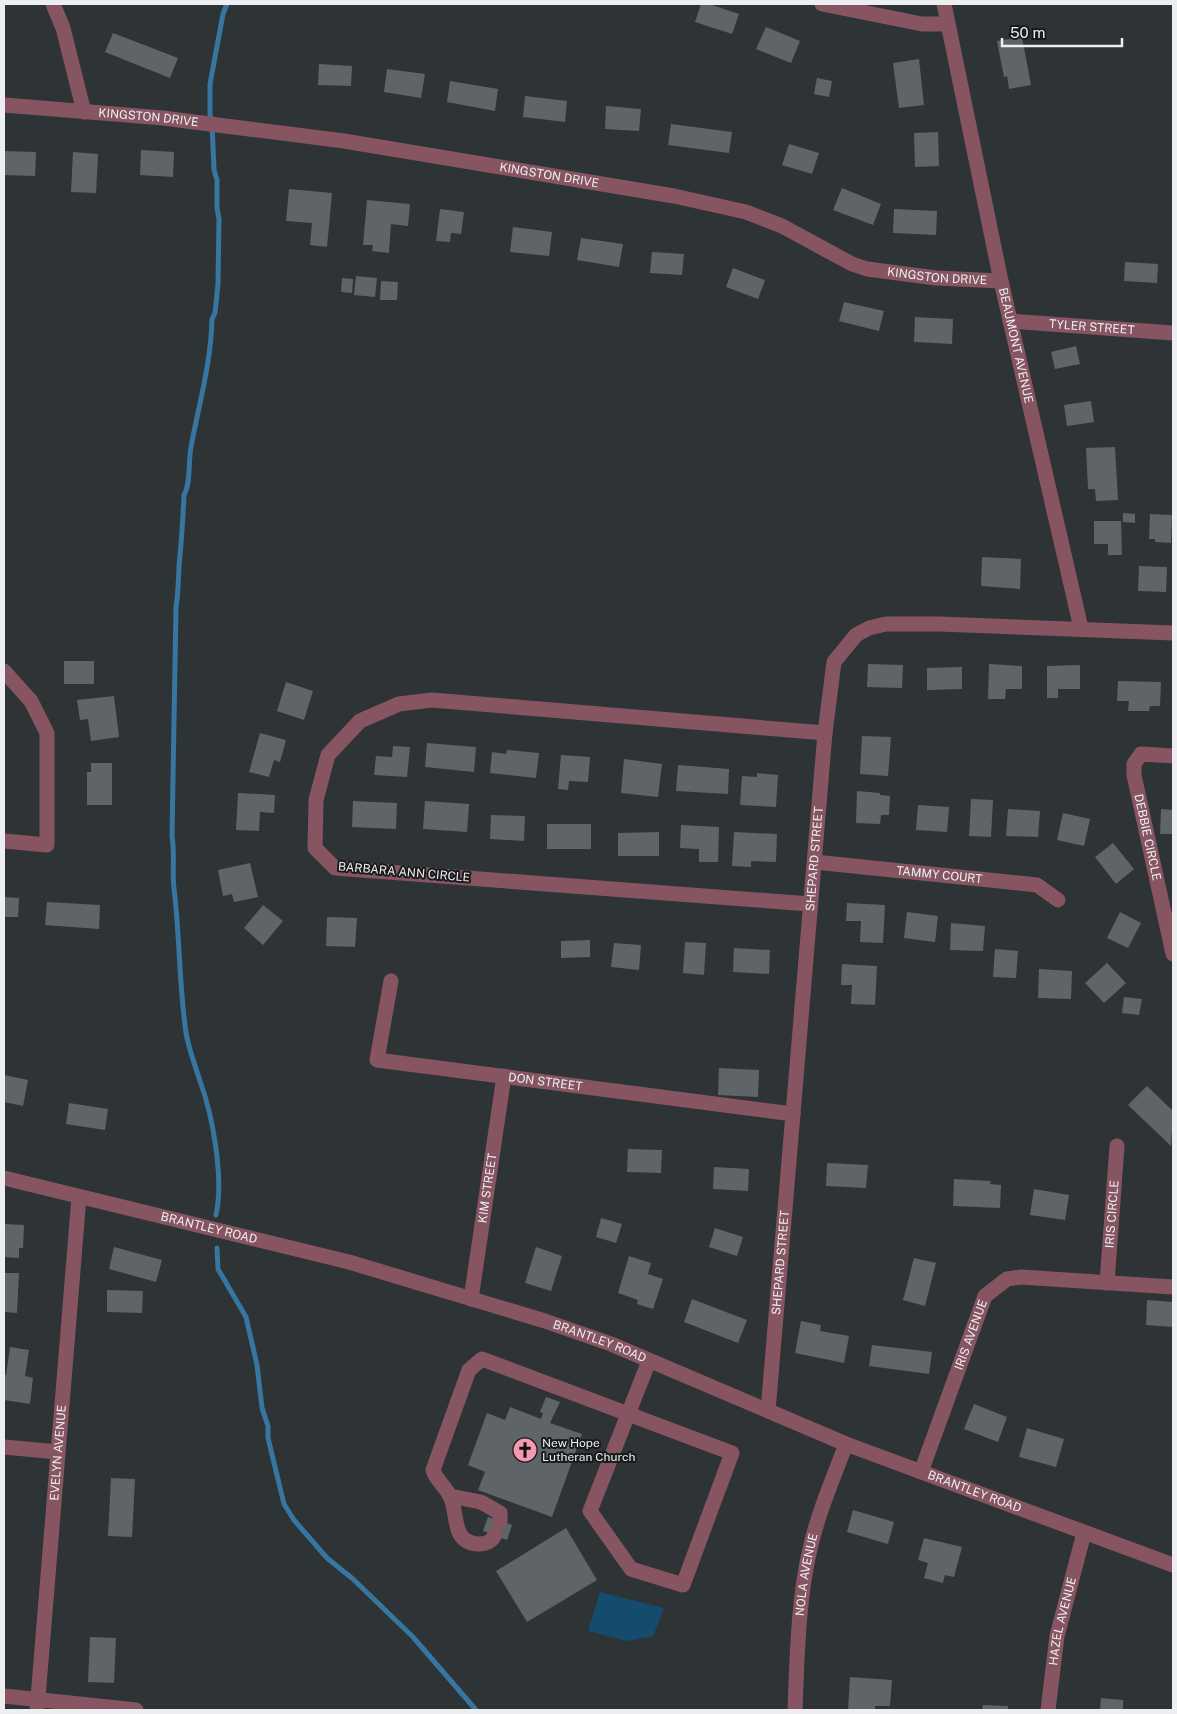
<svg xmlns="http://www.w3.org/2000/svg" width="1177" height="1714" font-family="'Public Sans',sans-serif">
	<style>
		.green { fill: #154c6e }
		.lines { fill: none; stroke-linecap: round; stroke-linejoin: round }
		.stream { stroke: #3676a0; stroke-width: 5 }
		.building { fill: #5f6468 }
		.minor { stroke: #875561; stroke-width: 15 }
		.labels { text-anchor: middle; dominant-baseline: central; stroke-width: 4; stroke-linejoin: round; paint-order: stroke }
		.street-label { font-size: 12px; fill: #eceef1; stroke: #181a1c }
		.poi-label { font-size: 12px; fill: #eceef1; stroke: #181a1c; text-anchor: start }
	</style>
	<rect width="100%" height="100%" fill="#2e3336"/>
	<polygon class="green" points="600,1592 664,1608 653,1636 627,1641 588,1631"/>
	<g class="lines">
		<g class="stream">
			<path d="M216,1215C224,1179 213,1116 200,1081C195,1065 189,1050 186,1033C179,986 180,937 174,889C172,872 175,854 172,836L176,607C179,589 178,573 180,555C182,535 183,516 184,495C191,483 188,462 191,447C199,404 211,363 212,319L215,313L218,284L219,219L217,208V180L214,170L212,124L210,114V84L223,14L227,4"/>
			<polyline points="217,1248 218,1269 246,1317 257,1365 262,1408 268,1426 268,1438 284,1504 294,1520 327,1558 353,1579 413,1637 476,1710"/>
		</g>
	</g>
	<g class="building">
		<polygon points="701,4 709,4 739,14 732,34 695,22"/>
		<polygon points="766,27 800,41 791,63 756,49"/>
		<polygon points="113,33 178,58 170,78 105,52"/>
		<polygon points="1022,37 1031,85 1009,89 1007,76 1004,77 997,41"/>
		<polygon points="919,59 924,105 899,108 893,63"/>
		<polygon points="319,64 352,66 351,86 318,85"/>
		<polygon points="387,69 425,74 421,98 384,92"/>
		<polygon points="817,78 832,81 829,97 814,94"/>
		<polygon points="450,81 498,89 495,111 447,102"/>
		<polygon points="525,96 567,101 565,122 523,117"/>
		<polygon points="606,106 641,109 639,131 605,129"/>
		<polygon points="671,124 732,132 729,153 668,145"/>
		<polygon points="938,132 939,166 915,167 914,133"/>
		<polygon points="789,144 819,153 812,174 782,165"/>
		<polygon points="141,150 174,152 173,177 140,175"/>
		<polygon points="4,151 36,152 35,176 4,175"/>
		<polygon points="73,152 98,154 96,193 71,192"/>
		<polygon points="842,188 881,204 873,225 833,210"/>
		<polygon points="289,189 332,193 327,247 310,245 312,223 286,221"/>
		<polygon points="367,200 410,204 408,226 391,224 389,253 372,251 373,245 363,245"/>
		<polygon points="440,209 464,212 461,234 451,233 450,242 436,241"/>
		<polygon points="894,209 937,211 936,235 893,233"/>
		<polygon points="513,227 552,232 549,256 510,252"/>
		<polygon points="581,238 623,244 619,267 577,260"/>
		<polygon points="652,252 684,254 682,275 650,273"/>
		<polygon points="1125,262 1158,264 1157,283 1124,281"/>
		<polygon points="733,268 765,280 758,299 726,287"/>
		<polygon points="356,276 377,278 375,297 354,295"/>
		<polygon points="342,278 353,279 352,293 341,292"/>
		<polygon points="381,281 398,282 397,300 380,300"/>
		<polygon points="844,302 884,311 879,331 839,321"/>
		<polygon points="915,317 953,319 952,344 914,342"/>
		<polygon points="1076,346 1080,364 1055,369 1051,352"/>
		<polygon points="1091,401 1094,422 1067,426 1064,405"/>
		<polygon points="1115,447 1118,500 1096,501 1095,489 1088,489 1086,448"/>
		<polygon points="1123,513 1135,514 1135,523 1123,522"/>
		<polygon points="1150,514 1172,515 1171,543 1155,542 1155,539 1149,539"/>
		<polygon points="1094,521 1121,521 1122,555 1108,555 1108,544 1094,544"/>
		<polygon points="982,557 1021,559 1020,589 981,586"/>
		<polygon points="1139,566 1167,567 1166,592 1138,591"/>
		<rect x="64" y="661" width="30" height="23"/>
		<polygon points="868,664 903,665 902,688 867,687"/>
		<polygon points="989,664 1022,666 1022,689 1006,689 1005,699 988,699"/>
		<polygon points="1080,665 1080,689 1058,689 1058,698 1047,698 1047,666"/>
		<polygon points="962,667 962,689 927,690 927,668"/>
		<polygon points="1118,681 1161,682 1160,706 1150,706 1149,711 1128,711 1129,701 1117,701"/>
		<polygon points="286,682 313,691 304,720 277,711"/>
		<polygon points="114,696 119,737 91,741 88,719 80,720 77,700"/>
		<polygon points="260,733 286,740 280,762 274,760 269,777 249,772"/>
		<polygon points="862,736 891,737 888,776 860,774"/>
		<polygon points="427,743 476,747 474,772 425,767"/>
		<polygon points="393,746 410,747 407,777 374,775 376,756 392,757"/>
		<polygon points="507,750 539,753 536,778 490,773 492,752 506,754"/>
		<polygon points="561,755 590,757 588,782 569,781 568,790 558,789"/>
		<polygon points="624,759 662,764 658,797 621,793"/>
		<polygon points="91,763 112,763 112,805 87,805 87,772 91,772"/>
		<polygon points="678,765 729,769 728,794 676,791"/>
		<polygon points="757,773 778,775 776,807 740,805 742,776 757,777"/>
		<polygon points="857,791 880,793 880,795 890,796 889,815 881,815 880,824 856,823"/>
		<polygon points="238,793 275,795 274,813 260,812 259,831 236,830"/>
		<polygon points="971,799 993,800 991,837 969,836"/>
		<polygon points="353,801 397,803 396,829 352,827"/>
		<polygon points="425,801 469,804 467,832 423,829"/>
		<polygon points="918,805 949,807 947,832 916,830"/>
		<polygon points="1008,809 1040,811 1038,837 1006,836"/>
		<polygon points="1161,809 1173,810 1173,834 1160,834"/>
		<polygon points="1063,813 1090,819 1084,846 1057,840"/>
		<polygon points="491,815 525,816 524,841 490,839"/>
		<rect x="547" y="824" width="44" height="25"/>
		<polygon points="681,825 719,827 718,862 699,862 699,849 680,848"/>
		<polygon points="659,832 659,856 618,856 618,833"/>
		<polygon points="734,832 777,834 776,862 751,861 751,867 732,866"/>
		<polygon points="1113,843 1134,869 1116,884 1095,857"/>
		<polygon points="250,863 258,897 234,902 232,894 223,896 218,870"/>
		<polygon points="4,897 19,898 18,917 4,917"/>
		<polygon points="47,902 100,905 99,929 45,925"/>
		<polygon points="847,903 885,905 883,943 860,942 861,921 846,921"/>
		<polygon points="263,905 283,921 263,945 244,928"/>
		<polygon points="907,912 938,916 935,942 904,938"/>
		<polygon points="1120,912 1141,923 1128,948 1107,938"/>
		<polygon points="327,917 357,918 355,947 326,946"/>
		<polygon points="951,923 985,926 983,951 950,950"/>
		<polygon points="590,940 590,957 561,958 561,941"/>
		<polygon points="685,942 706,943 704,975 683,973"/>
		<polygon points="614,943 641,945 639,970 611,967"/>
		<polygon points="734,948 770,950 769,974 733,972"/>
		<polygon points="995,949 1018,951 1016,978 993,977"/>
		<polygon points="1107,963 1126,983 1104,1003 1085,983"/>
		<polygon points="842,964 877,966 875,1005 851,1004 852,985 841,985"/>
		<polygon points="1039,969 1072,971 1071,999 1038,998"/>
		<polygon points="1124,997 1142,999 1139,1015 1122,1013"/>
		<polygon points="719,1068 759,1070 758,1097 718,1095"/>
		<polygon points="4,1075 28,1080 23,1106 4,1102"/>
		<polygon points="1147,1086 1173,1111 1171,1146 1128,1105"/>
		<polygon points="69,1103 108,1109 105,1130 66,1124"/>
		<polygon points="628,1149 662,1150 661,1173 627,1172"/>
		<polygon points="827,1163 868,1165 866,1188 826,1186"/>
		<polygon points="714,1167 749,1169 748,1191 713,1189"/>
		<polygon points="954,1179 991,1181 990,1184 1001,1185 1000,1208 953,1206"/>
		<polygon points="1034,1189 1069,1195 1065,1220 1030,1215"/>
		<polygon points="601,1218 622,1224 616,1243 596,1237"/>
		<polygon points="4,1224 24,1225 23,1248 19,1248 19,1258 4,1257"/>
		<polygon points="715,1228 743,1237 737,1256 709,1247"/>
		<polygon points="114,1247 162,1260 156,1282 109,1269"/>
		<polygon points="536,1247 562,1256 551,1291 525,1283"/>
		<polygon points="629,1256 651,1263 648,1274 663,1279 653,1309 637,1304 638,1300 618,1293"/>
		<polygon points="914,1258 936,1263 925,1306 903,1300"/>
		<polygon points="4,1273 19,1273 17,1313 4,1312"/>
		<polygon points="107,1290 143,1291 142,1313 107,1312"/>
		<polygon points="692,1299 747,1320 738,1343 684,1322"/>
		<polygon points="1147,1300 1173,1302 1173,1327 1146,1325"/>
		<polygon points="801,1321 821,1325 820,1331 849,1336 844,1363 795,1353"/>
		<polygon points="872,1345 932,1352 929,1374 869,1366"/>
		<polygon points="10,1347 29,1350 25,1376 33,1378 30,1404 4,1400 4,1375 6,1375"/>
		<polygon points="546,1397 560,1402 550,1423 582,1434 552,1517 478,1490 485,1472 468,1465 487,1413 505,1420 510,1407 541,1419 543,1413 540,1412"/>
		<polygon points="974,1404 1007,1417 998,1442 964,1429"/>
		<polygon points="1027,1428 1064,1439 1056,1467 1019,1457"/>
		<polygon points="111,1478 135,1479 132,1537 108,1536"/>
		<polygon points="853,1510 894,1522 888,1544 847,1532"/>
		<polygon points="488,1517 512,1525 507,1540 483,1531"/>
		<polygon points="566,1528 597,1580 527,1622 496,1571"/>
		<polygon points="924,1538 962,1547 954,1577 945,1575 943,1583 924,1578 928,1563 918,1560"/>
		<polygon points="90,1637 116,1638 114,1683 88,1682"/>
		<polygon points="850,1677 892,1680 890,1706 875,1706 875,1710 848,1710"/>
		<polygon points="1101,1698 1123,1700 1123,1710 1100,1710"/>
		<polygon points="983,1705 1008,1706 1008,1710 982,1710"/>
	</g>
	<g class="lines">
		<g class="minor">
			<polyline points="53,4 63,28 84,112"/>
			<polyline points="822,4 922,24 948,24"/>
			<path id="s1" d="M944,4L1001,281L1081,628"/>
			<path id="s2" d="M4,105L163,118L344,141L674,196L746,212L782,226L852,264L867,269L936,278L1001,281"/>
			<path id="s3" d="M1010,321L1173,333"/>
			<polyline points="4,671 31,701 47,733 47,845 4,841"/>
			<path id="s4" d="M1173,756L1141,754L1134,764V775L1173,954"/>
			<path id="s5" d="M815,862L1037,885L1058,900"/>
			<polyline points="810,904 335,868 315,848 316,800 328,755 360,721 399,704 432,700 825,733"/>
			<path id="s6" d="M391,981L377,1060L793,1114"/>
			<path id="s7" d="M4,1178L349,1262L545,1321L611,1344L846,1444L1173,1565"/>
			<path id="s8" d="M1107,1283L1117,1146"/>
			<path id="s9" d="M471,1299L504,1076"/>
			<path id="s10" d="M768,1411L825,733L834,662L856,635L869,628L886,624H939L1173,633"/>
			<polyline points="4,1447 58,1452"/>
			<path id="s11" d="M921,1472L985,1296L1007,1279L1021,1277L1173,1287"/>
			<polyline points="450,1496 481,1502 500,1513 500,1521"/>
			<path d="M495,1535C492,1541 486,1544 479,1544C450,1543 459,1514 450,1496C445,1486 436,1480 433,1470L469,1370L482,1359L732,1453L683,1585L631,1569L590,1511L649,1361"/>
			<polyline points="4,1696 136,1710"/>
			<path id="s12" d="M37,1710L79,1197"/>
			<path id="s13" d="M795,1710C797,1660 798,1599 810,1549C818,1513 833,1479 846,1444"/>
			<path id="s14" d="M1048,1710L1057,1636L1084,1533"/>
		</g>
	</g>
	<defs>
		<symbol id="church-disc" viewBox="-11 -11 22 22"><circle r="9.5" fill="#f29ab0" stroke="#181a1c"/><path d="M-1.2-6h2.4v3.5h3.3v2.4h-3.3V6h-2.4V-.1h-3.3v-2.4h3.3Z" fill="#111"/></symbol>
	</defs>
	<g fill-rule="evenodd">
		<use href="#church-disc" x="511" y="1436" width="28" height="28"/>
	</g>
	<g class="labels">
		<g class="street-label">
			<text stroke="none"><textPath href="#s2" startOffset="145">KINGSTON DRIVE</textPath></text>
			<text stroke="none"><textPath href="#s2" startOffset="550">KINGSTON DRIVE</textPath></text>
			<text stroke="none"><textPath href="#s2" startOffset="955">KINGSTON DRIVE</textPath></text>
			<text stroke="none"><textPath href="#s3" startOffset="82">TYLER STREET</textPath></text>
			<text stroke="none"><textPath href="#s1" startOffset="349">BEAUMONT AVENUE</textPath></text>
			<text stroke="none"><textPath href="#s4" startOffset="119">DEBBIE CIRCLE</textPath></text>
			<text stroke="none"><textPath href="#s10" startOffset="554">SHEPARD STREET</textPath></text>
			<text transform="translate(404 872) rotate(5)">BARBARA ANN CIRCLE</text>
			<text stroke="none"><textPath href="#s5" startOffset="125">TAMMY COURT</textPath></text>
			<text stroke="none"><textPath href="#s6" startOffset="250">DON STREET</textPath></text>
			<text stroke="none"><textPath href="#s9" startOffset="112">KIM STREET</textPath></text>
			<text stroke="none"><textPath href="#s8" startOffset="69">IRIS CIRCLE</textPath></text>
			<text stroke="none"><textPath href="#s7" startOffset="211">BRANTLEY ROAD</textPath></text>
			<text stroke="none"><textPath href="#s10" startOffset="149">SHEPARD STREET</textPath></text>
			<text stroke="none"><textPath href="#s11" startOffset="146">IRIS AVENUE</textPath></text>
			<text stroke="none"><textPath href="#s7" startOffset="618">BRANTLEY ROAD</textPath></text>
			<text stroke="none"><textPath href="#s12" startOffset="258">EVELYN AVENUE</textPath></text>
			<text stroke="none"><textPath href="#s7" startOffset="1022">BRANTLEY ROAD</textPath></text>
			<text stroke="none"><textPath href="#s13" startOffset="136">NOLA AVENUE</textPath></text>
			<text stroke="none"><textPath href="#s14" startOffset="90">HAZEL AVENUE</textPath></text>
		</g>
		<g class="poi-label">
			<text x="542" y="1443">New Hope<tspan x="542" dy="14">Lutheran Church</tspan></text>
		</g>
	</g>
	<rect width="1177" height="1714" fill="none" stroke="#eceef1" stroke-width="10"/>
	<path d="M1002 38v8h120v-8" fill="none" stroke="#eceef1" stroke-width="2.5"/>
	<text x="1010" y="38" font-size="15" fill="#eceef1" stroke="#181a1c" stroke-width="4" paint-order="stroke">50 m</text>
</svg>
